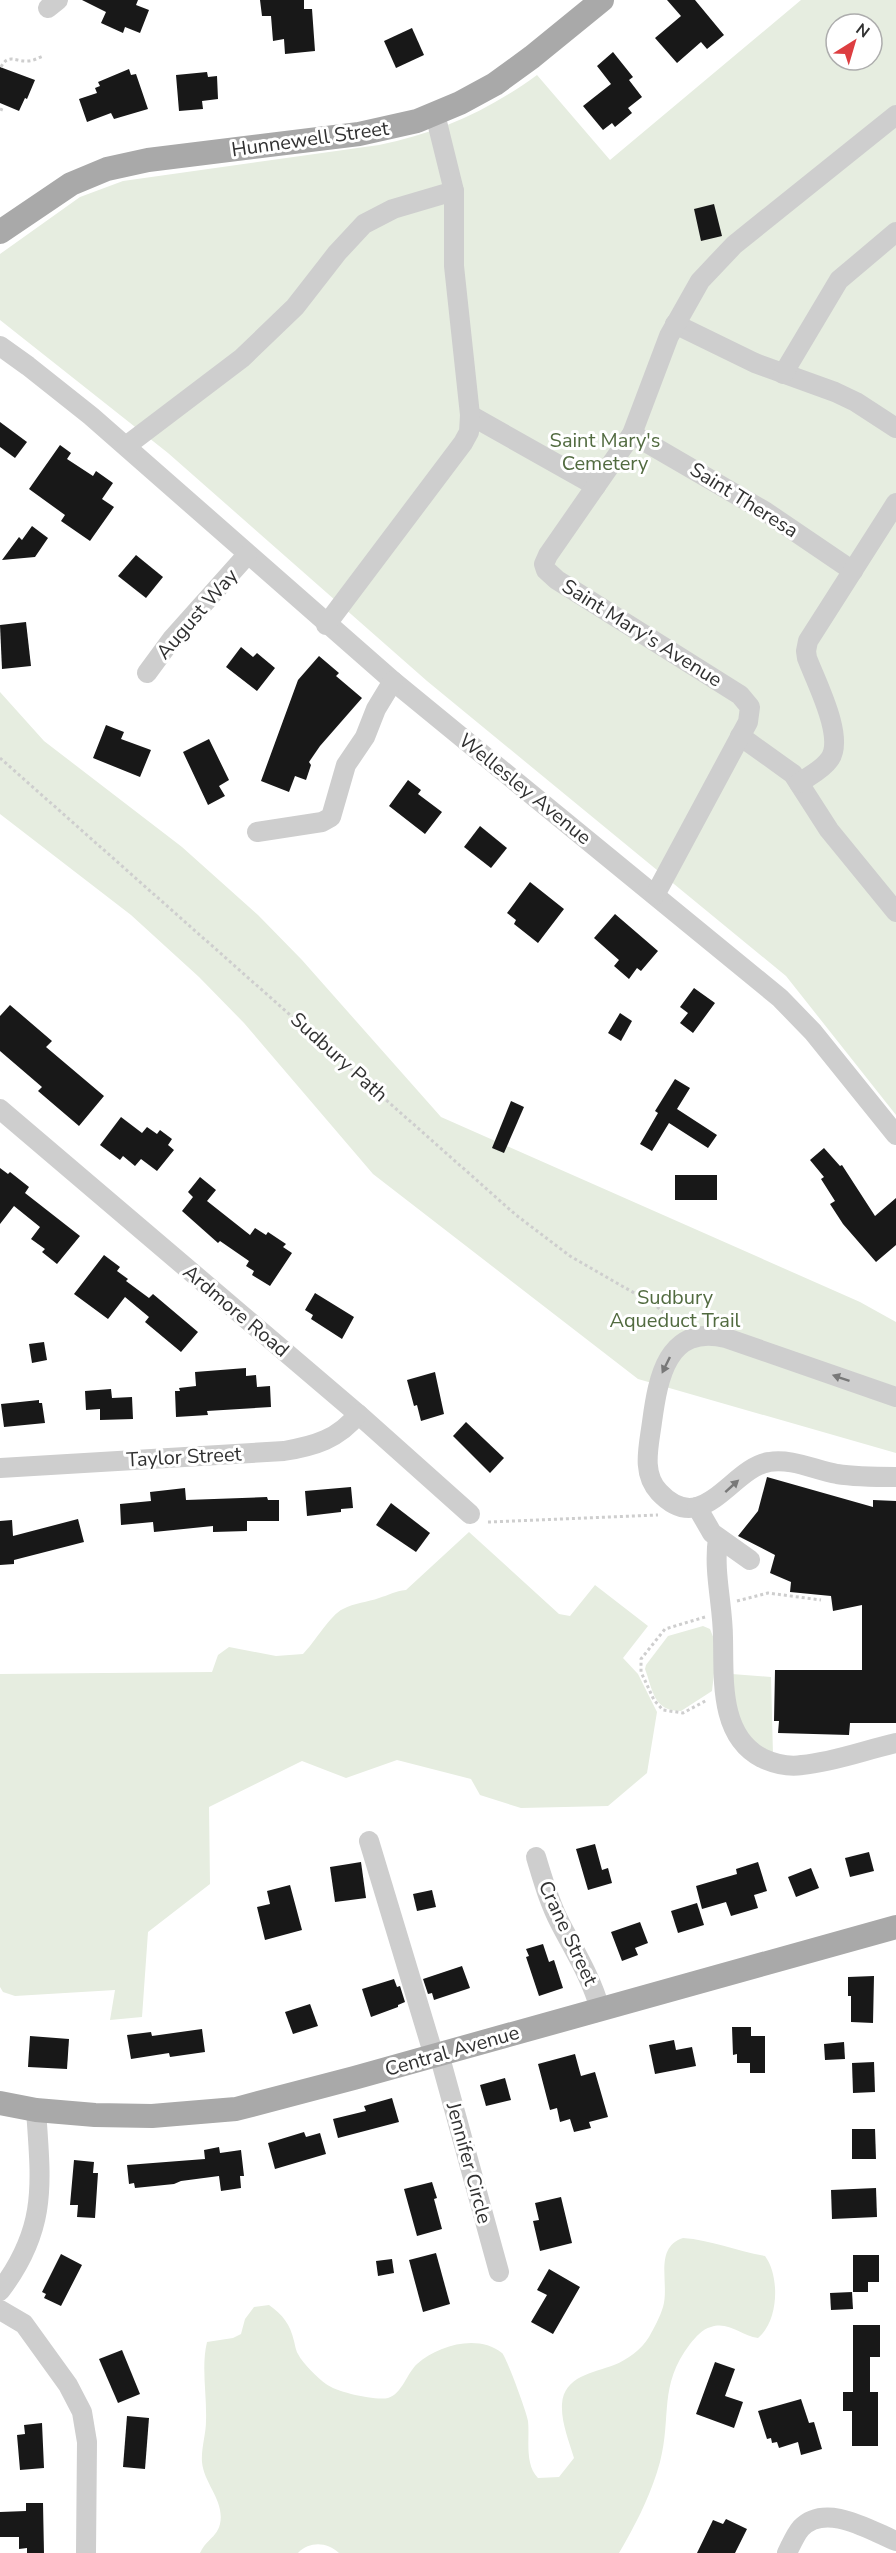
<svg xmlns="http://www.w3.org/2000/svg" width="896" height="2553" font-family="'Nunito Sans',sans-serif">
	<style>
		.green { fill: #e6ede0; fill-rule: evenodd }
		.building { fill: #181818 }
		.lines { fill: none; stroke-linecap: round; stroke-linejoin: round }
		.path { stroke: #cecece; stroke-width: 3; stroke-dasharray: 3 3; stroke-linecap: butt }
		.minor { stroke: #cecece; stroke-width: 20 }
		.major { stroke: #a9a9a9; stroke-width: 24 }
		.oneway { fill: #787878 }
		.labels { text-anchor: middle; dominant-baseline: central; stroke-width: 6; stroke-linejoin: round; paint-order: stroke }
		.street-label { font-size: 20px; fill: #313131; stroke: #fff }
		.park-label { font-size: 20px; fill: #526b40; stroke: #fff }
	</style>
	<rect width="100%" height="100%" fill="#fff"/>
	<g class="green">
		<path d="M801,0H896V1115L786,976L427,681L168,453L0,320V254L80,197L123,181L379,145C438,133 488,111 537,75L610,160ZM836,24H872V60H836Z"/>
		<polygon points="0,692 44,741 182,847 258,915 302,960 441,1117 860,1302 896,1322 896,1453 638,1379 373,1174 244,1023 199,977 131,915 0,814"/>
		<path d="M469,1532L559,1614L570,1616L595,1585L648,1626L623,1658L638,1674L657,1712L647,1773L608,1806L521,1808L480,1795L471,1779L397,1760L346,1778L302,1761L209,1807L210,1884L148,1932L142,2017L110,2020L115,1990L15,1996L3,1992L0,1987V1674L212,1672L218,1655L229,1647L276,1656L303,1654C315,1642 330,1615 343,1609C354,1603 368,1602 379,1598C389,1595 395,1591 406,1590Z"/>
		<path d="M703,1626L710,1629L717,1647L712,1691L681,1711C653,1711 653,1690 645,1669L646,1665L668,1636Z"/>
		<path d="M732,1674L771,1677L773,1755C731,1728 736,1722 732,1674Z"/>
		<path d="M683,2238C711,2240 737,2251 765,2256C780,2276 779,2321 758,2338C741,2336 729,2321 711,2327C702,2329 696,2337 690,2344C658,2386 672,2416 660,2462C651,2495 636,2524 619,2553H339C327,2542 310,2541 298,2553H200C205,2541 217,2537 220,2524C225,2501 204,2484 202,2462C201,2449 206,2434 206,2421C207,2395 201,2367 207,2342L233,2338L241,2334L245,2319L254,2307L269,2305C283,2315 290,2324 294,2341C295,2345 296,2351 298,2354C303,2364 318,2378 326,2384C336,2392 376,2401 388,2398C402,2394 407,2373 417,2364C439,2345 478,2334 502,2353C506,2356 527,2413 528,2421C530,2438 524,2464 538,2478L559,2477L574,2458C569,2441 561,2422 562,2404C564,2376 593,2373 614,2365C627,2360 641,2350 649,2337C654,2328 660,2317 663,2307C670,2284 653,2248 683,2238Z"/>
	</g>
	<g class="building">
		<polygon points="82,0 138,0 136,5 149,10 140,33 125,27 123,33 101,23 106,12"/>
		<polygon points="260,0 304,0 304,9 312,9 315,51 285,54 284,39 273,41 271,16 262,16"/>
		<polygon points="667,0 695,0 724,35 707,49 701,42 677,63 655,38 681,16"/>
		<polygon points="412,28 424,55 396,68 384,41"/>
		<polygon points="613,52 633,77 629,80 642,97 628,108 632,113 615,127 612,123 603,130 583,106 611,84 597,66"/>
		<polygon points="0,67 35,80 27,99 25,98 19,111 0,103"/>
		<polygon points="129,69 131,75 136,74 148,109 114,119 111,113 87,122 79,99 97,93 95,88 100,86 98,82"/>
		<polygon points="207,72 208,77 217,76 218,99 202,101 203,109 179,111 176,75"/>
		<polygon points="714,204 722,236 701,241 694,209"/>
		<polygon points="0,422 27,442 15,458 0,447"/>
		<polygon points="60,445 71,453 67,459 93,476 96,471 113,483 102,499 114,507 90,541 61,521 65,515 29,489"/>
		<polygon points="32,526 48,538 35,557 2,560 19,537 22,540"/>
		<polygon points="136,555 163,577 146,598 118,576"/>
		<polygon points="26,622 31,666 2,669 0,625"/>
		<polygon points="241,647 253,657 257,653 275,668 257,691 226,667"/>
		<polygon points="319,656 339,673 336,676 362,698 320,746 309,762 311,765 306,780 295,776 289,792 261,781 298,680"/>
		<polygon points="106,725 124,732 121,739 151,750 140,777 93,758"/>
		<polygon points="209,739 229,780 219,786 225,796 208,805 183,752"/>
		<polygon points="408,780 421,790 418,794 442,812 425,834 389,806"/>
		<polygon points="480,826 507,848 491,868 464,847"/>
		<polygon points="530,882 564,909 538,943 514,924 516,920 507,913"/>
		<polygon points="615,914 658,951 641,971 637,968 629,979 614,966 619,960 594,938"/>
		<polygon points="694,988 715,1003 693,1033 680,1023 688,1013 680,1007"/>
		<polygon points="10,1005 52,1041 46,1047 104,1096 79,1126 38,1091 42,1087 0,1051 0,1016"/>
		<polygon points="620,1013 632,1021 621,1041 608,1033"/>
		<polygon points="675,1079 690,1088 677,1109 717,1135 708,1148 669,1123 652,1151 640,1144 658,1113 655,1111"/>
		<polygon points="511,1101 524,1107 504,1153 492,1148"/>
		<polygon points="121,1117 142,1133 147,1127 157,1134 160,1130 172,1139 168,1145 174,1150 157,1171 141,1159 135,1166 123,1156 120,1160 100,1145"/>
		<polygon points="824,1148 840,1166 842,1165 875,1216 896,1198 896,1245 876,1262 843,1224 830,1204 835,1201 821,1179 824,1177 810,1160"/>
		<polygon points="0,1168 8,1174 10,1172 29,1187 25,1193 80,1236 57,1264 42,1252 45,1249 31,1239 40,1227 14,1206 0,1224"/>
		<rect x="675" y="1175" width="42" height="25"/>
		<polygon points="200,1177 216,1190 207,1201 250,1235 255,1228 266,1235 268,1232 286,1244 283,1247 292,1253 270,1286 252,1275 254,1271 246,1266 249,1261 220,1241 218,1243 182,1211 193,1197 188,1192"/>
		<polygon points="104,1255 120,1267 117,1271 128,1279 126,1281 149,1298 153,1294 198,1332 181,1352 145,1322 149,1317 125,1297 108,1319 74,1294"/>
		<polygon points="315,1293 354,1317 342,1339 311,1319 313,1315 305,1310"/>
		<polygon points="44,1342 47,1360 32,1363 29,1344"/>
		<polygon points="246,1368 246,1376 256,1375 257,1387 270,1386 271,1407 207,1411 208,1415 176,1417 175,1391 180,1391 179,1388 196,1386 195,1372"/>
		<polygon points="435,1372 444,1414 421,1421 417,1405 414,1406 407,1380"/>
		<polygon points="111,1389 112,1398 132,1397 133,1419 100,1420 100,1409 86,1410 85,1391"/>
		<polygon points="39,1400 39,1403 42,1403 45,1423 4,1427 1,1404"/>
		<polygon points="466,1422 504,1458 490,1473 453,1436"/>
		<polygon points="767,1477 873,1507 873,1500 896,1501 896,1723 850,1723 849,1735 778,1733 779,1721 774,1721 775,1670 862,1670 862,1605 833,1611 831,1596 790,1592 791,1582 770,1573 775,1555 738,1536 758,1511"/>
		<polygon points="351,1487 353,1508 341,1509 341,1512 307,1516 305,1491"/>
		<polygon points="185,1488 186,1500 267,1497 268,1500 279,1500 279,1521 247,1521 247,1531 213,1532 213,1526 154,1532 153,1522 121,1525 120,1504 151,1501 150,1492"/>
		<polygon points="391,1503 430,1533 416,1552 376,1525"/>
		<polygon points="78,1519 84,1542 14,1560 14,1564 0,1565 0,1521 12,1520 13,1536"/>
		<polygon points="595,1844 602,1870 608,1868 612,1883 588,1890 576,1849"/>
		<polygon points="869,1852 874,1871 850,1877 845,1858"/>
		<polygon points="361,1862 366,1898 335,1902 330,1867"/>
		<polygon points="758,1862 767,1891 754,1895 758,1908 731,1916 726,1902 702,1909 696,1886 737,1874 736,1869"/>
		<polygon points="811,1868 819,1888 796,1897 788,1877"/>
		<polygon points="290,1885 302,1930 265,1940 257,1907 270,1904 267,1891"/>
		<polygon points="432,1890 436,1907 417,1911 413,1894"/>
		<polygon points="697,1903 704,1925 678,1933 671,1911"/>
		<polygon points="640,1922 648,1943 635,1948 638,1955 622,1961 611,1932"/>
		<polygon points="543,1944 549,1962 554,1960 563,1988 539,1996 526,1957 529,1956 526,1949"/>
		<polygon points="462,1966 470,1988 434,2000 432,1993 428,1994 423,1979"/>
		<polygon points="874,1976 873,2023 851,2022 851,1996 848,1996 848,1977"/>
		<polygon points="394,1979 397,1987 400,1986 405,2002 398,2005 398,2007 371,2017 362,1989"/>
		<polygon points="310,2004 318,2026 293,2034 285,2012"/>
		<polygon points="732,2027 751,2027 751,2036 765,2036 765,2073 750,2073 750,2063 737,2063 737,2054 733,2055"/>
		<polygon points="202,2029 205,2052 170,2057 169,2053 131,2059 127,2035 151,2032 152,2036"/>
		<polygon points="30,2036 69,2039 67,2069 28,2067"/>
		<polygon points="674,2040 676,2050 692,2047 696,2066 655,2074 649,2045"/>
		<polygon points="844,2042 845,2059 825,2060 824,2044"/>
		<polygon points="575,2054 581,2076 595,2072 608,2117 589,2122 591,2128 574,2132 570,2119 560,2122 557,2108 550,2110 538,2064"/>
		<polygon points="874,2062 875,2092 853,2093 852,2063"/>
		<polygon points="505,2078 511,2100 486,2106 480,2085"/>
		<polygon points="392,2098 399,2122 338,2138 333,2119 366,2111 364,2106"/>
		<polygon points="852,2129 875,2129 876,2159 852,2159"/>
		<polygon points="304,2132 306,2137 320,2133 326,2154 275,2169 268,2143"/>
		<polygon points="219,2147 220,2153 241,2150 244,2176 240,2176 241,2188 221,2191 219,2176 181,2181 174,2184 135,2188 134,2183 129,2184 127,2165 205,2159 204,2150"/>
		<polygon points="74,2160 94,2162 93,2173 98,2173 95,2218 77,2217 78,2205 70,2205"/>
		<polygon points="432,2182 437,2198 434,2199 442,2229 417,2236 404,2189"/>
		<polygon points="876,2188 877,2217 832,2219 831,2190"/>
		<polygon points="561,2197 572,2243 540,2251 533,2221 539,2220 535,2203"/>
		<polygon points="436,2253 450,2304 423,2312 409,2260"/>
		<polygon points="61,2254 82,2265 61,2306 44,2298 46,2294 42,2292"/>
		<polygon points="853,2255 879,2255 879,2282 868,2282 868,2292 853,2292"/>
		<polygon points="392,2259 394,2273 378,2276 376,2261"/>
		<polygon points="549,2269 580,2287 553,2334 531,2322 547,2295 537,2290"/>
		<polygon points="852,2292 853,2309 831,2310 830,2293"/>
		<polygon points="853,2325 880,2325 880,2357 870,2357 870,2392 878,2392 878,2446 852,2446 852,2411 843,2411 843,2392 853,2392"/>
		<polygon points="122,2350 140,2394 118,2403 99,2359"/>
		<polygon points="715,2362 735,2369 725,2396 743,2402 734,2428 696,2414"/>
		<polygon points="801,2399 809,2423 814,2422 822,2449 801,2455 798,2442 779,2448 777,2442 772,2443 771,2438 767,2439 758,2411"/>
		<polygon points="127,2416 149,2418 145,2469 123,2467"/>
		<polygon points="42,2423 44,2468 20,2470 17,2435 25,2434 24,2425"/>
		<polygon points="26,2503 43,2503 44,2553 27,2553 27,2548 19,2549 19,2537 0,2537 0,2512 26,2511"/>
		<polygon points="726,2519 747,2529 735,2553 697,2553 713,2520 723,2524"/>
	</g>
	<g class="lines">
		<g class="path">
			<path d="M1,67C8,53 16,62 28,61C33,61 38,58 43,56"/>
			<polyline points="0,109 5,111"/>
			<polyline points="0,758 516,1215 570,1256 655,1305 678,1325"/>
			<polyline points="488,1522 658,1515"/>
			<polyline points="737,1601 768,1593 821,1600"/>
			<polyline points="705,1617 665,1629 641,1659 641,1672 654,1700 663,1710 683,1713 707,1700"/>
		</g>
		<g class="minor">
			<polyline points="48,8 58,0"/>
			<polyline points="675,324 755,363 835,392 856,402 896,428"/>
			<polyline points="0,346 28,366 91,416 393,681 780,998 813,1032 896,1135"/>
			<polyline points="783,374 839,280 896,232"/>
			<polyline points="470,415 596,486"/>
			<polyline points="632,434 766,512 853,571"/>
			<polyline points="126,446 242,358 295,307 337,253 364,224 393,209 454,191"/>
			<polyline points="326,625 463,443 469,432 470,415 454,266 454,191 435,114"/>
			<polyline points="147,673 172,639 247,555"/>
			<polyline points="740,736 793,774 829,830 896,912"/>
			<path d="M799,783C809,776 822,770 829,760C846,739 816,682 807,658L806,651L808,641L896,503"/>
			<polyline points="257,832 322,822 331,817 346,765 365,737 376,709 393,681"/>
			<polyline points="655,895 748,722 750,707 740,695 557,580 546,570 544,564 548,555 632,434 669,336 700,281 734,245 896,115"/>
			<polyline points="0,1109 358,1414 470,1514"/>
			<path d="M896,1397L726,1338C667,1324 658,1378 652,1422C649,1446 641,1473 659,1492C703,1539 731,1468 769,1462C791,1458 815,1470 837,1474C856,1477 876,1477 896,1477"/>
			<path d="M0,1468L284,1451C314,1446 339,1439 358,1414"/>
			<polyline points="697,1507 712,1533 750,1560"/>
			<path d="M718,1538C713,1572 723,1605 723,1638C724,1679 719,1736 762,1758C775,1764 789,1767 802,1765C834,1762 865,1750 896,1743"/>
			<polyline points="369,1841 434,2056"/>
			<path d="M536,1857C543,1880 549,1902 560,1923C575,1952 591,1977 600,2009"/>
			<polyline points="439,2054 499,2272"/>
			<path d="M0,2291C48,2228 41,2183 36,2110"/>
			<polyline points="0,2310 24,2324 68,2385 82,2412 87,2442 86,2553"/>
			<path d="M787,2553C791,2545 795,2535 801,2528C826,2502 871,2531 896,2541"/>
		</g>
		<g class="major">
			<polyline points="0,232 71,184 107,169 148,160 359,134 417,121 460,103 495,84 532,57 602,0"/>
			<polyline points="0,2103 36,2110 95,2115 152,2116 236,2109 354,2078 896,1927"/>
		</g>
	</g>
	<defs><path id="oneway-solid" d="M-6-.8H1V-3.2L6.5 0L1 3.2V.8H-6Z" transform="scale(1.5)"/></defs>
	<g class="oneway">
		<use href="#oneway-solid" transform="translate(666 1365) rotate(116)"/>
		<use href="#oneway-solid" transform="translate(841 1378) rotate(-161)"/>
		<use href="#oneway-solid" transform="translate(732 1486) rotate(-42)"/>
	</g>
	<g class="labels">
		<g class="street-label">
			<text transform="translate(310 139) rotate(-8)">Hunnewell Street</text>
			<text transform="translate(744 500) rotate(32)">Saint Theresa</text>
			<text transform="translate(197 614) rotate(-49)">August Way</text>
			<text transform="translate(642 633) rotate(32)">Saint Mary's Avenue</text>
			<text transform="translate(525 789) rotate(39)">Wellesley Avenue</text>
			<text transform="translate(339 1057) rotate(42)">Sudbury Path</text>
			<text transform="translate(236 1311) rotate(40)">Ardmore Road</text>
			<text transform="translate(184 1457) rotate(-3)">Taylor Street</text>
			<text transform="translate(568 1933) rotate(65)">Crane Street</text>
			<text transform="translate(452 2051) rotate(-16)">Central Avenue</text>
			<text transform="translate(469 2163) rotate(75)">Jennifer Circle</text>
		</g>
		<g class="park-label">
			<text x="605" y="440">Saint Mary's<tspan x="605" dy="23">Cemetery</tspan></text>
			<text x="675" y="1297">Sudbury<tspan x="675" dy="23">Aqueduct Trail</tspan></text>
		</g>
	</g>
	<g transform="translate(854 42) rotate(37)"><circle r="28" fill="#ffffff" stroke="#adadad" stroke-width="1.5"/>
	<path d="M0-4.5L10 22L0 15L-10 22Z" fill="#dd3e41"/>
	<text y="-9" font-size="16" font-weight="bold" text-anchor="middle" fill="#313131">N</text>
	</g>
</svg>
